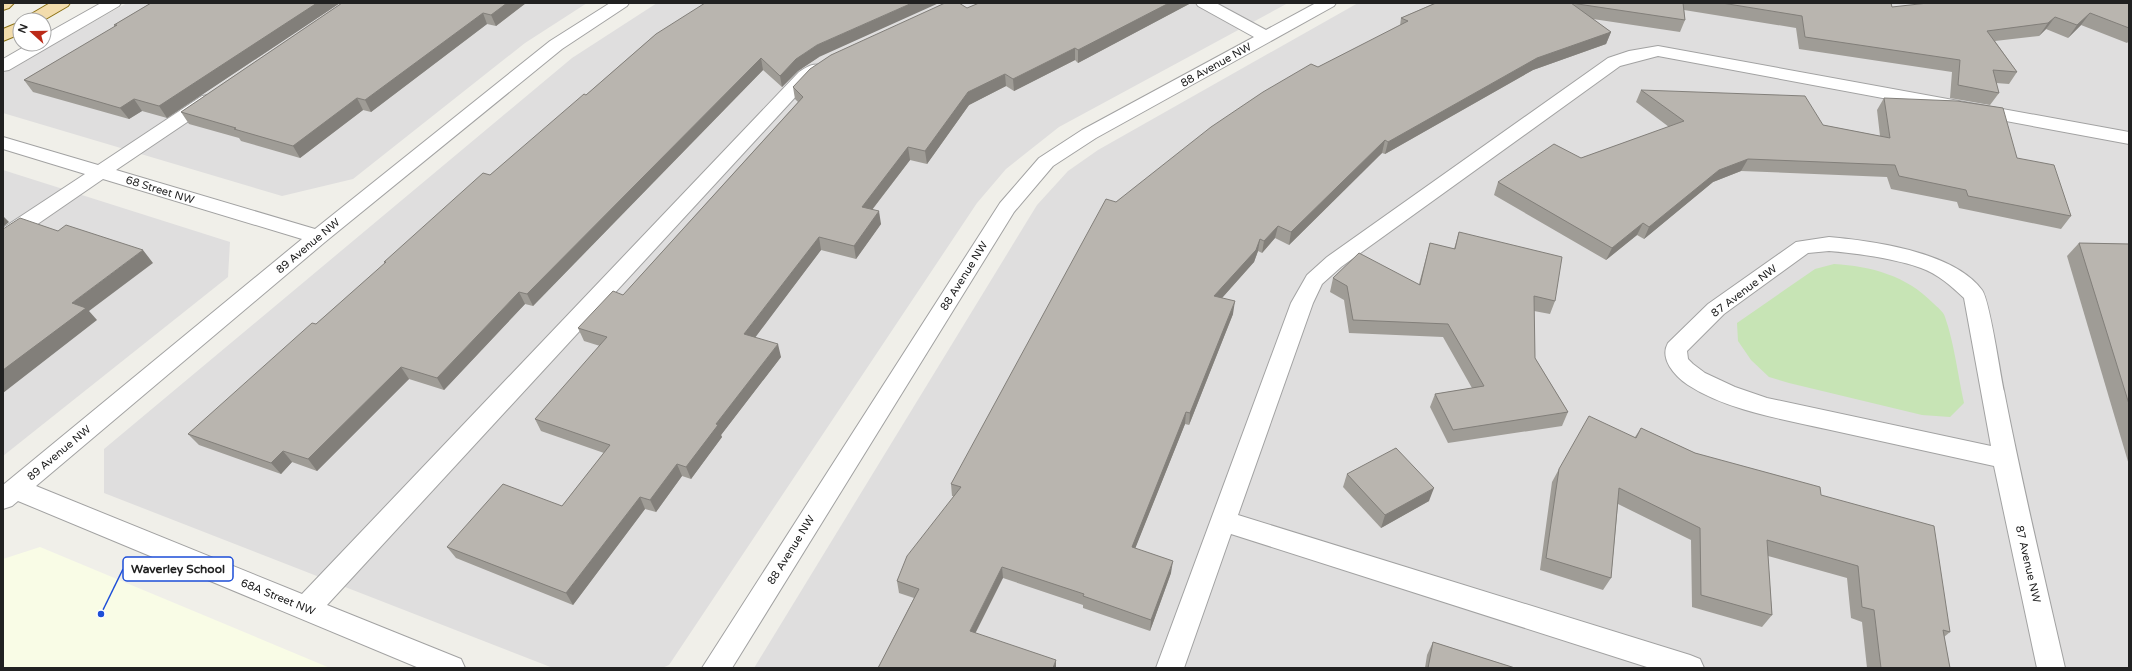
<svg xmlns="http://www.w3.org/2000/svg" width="2132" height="671" font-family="'Varela Round',sans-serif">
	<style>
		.residential { fill: #dfdede }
		.education { fill: #f9fce6 }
		.grass { fill: #c7e4b5 }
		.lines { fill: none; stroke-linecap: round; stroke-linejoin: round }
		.minor-casing { stroke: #a2a2a2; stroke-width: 2 }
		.major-casing { stroke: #8c7112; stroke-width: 2 }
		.minor { fill: #fff; fill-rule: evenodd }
		.major { fill: #f2dcac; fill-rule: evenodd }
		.wall { fill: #9f9c96 }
		.shaded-wall { fill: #827f7a }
		.building { fill: #b9b5af; stroke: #827f7a }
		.labels { text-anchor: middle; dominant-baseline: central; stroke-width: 3.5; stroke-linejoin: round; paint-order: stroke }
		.street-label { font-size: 11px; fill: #212121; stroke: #fff }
		.leader { fill: none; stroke: #1d4ed8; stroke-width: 1.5 }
		.callout-dot { fill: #1d4ed8; stroke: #fff; stroke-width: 1.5 }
		.callout { fill: #fff; stroke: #1d4ed8; stroke-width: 1.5 }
		.callout-label { font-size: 12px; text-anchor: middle; font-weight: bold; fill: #212121 }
	</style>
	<rect width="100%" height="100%" fill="#f0efe9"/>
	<g class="residential">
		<polygon points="127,3 587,3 525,43 353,179 282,196 3,113 3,73"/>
		<polygon points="657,3 1288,3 1059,127 1006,169 977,203 669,665 662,668 553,668 104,493 104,449 572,58"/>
		<polygon points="1358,3 2129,3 2129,668 754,668 1037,205 1068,171 1098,150"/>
		<polygon points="3,170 230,242 228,277 3,456"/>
	</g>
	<polygon class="education" points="40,547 330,668 3,668 3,559"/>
	<path class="grass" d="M1834,264C1871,266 1907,276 1933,303C1937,307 1944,312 1945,317C1954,342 1958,376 1964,403L1950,417L1922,415L1789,383L1769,377L1751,360L1738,341L1737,323L1815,269Z"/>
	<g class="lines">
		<defs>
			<g id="minor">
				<polygon points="101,3 121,3 119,6 9,70 3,71 3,59 29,44 44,44 44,35"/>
				<path d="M610,3H629L627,6L562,49L325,242L36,486L302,594L799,72C807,67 812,63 822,65L825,69L811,80L327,605L461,659L465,668H419L18,501L12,506L3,509V485L302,239L103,179L10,243L3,245V228L85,174L3,149V137L98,165L202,96L208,95L214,96L217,100L214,104L116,170L315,229L550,41Z"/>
				<polygon points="1196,3 1216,3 1266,30 1316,3 1336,3 1334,6 1096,138 1053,166 1014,212 732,668 702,668 1000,203 1039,158 1082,130 1254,37 1198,6"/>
				<polygon points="1658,46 2129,132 2129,144 1658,56 1620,66 1341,267 1322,284 1313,303 1238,515 1690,655 1700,659 1704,668 1650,668 1231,534 1184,668 1156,668 1291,303 1307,275 1327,257 1608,58 1629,51"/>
				<path d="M1829,237C1874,241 1954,252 1982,290C1990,301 2000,373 2004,391C2022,484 2044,576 2065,668H2037L1994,466C1938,454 1882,441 1826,429C1782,419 1726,410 1688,385C1675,376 1659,359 1668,343L1708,304L1796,242ZM1829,251C1856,253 1896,259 1921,268C1938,274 1951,286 1964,298L1991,446L1767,398L1735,387L1705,373L1693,364L1688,359L1687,351L1724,314L1808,253Z"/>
			</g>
			<g id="major">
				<polygon points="3,3 14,3 9,8 3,10"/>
				<polygon points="50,3 70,3 68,6 44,20 24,20 26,17"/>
				<polygon points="20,22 20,34 3,41 3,29"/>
			</g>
		</defs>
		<use href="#minor" class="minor-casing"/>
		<use href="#major" class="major-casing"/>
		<use href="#minor" class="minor"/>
		<use href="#major" class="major"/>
	</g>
	<g class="wall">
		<polygon points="151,3 340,3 167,118 142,111 129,119 33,92 24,80 115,27 114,25"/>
		<polygon points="342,3 526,3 496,26 487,24 371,112 363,110 300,158 241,141 239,138 189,124 181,112"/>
		<polygon points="979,3 1191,3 1078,63 1075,60 1014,91 1006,86 969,105 927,164 910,160 872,210 881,224 856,259 821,250 755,337 781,357 721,435 722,437 691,479 682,476 656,512 645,509 573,605 456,558 447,547 562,506 604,453 541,431 535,419 600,346 584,341 578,328 623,295 798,102 795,99 793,87"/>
		<polygon points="1435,3 1891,3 1892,7 2129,3 2129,41 2127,43 2081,25 2068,38 2046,29 2039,36 1995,41 2017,72 2009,84 1996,83 1999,93 1990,105 1950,98 1952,72 1799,49 1796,28 1684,10 1685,20 1680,32 1593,19 1611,32 1606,44 1533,70 1385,154 1382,153 1289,245 1275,238 1262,253 1258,251 1254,262 1222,298 1233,314 1189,425 1185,424 1135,548 1171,573 1150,631 1083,608 1083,605 1003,578 878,668 914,598 899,593 897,581 954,496 952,496 951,484 1116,202 1318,67 1400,26 1401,18"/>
		<polygon points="656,34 819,57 798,71 782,87 763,70 533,306 525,304 444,390 409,379 317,471 292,462 281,474 199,445 188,434 316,324 385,264 384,262 490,175 586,95"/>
		<polygon points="1641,90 1880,136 1877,110 1884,98 2017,158 2071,216 2061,229 1959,208 1957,202 1891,189 1887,177 1741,171 1713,182 1644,239 1637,235 1606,260 1494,195 1498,182 1581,158 1669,127 1636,102"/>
		<polygon points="1459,232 1555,301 1550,314 1534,311 1535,358 1568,412 1562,426 1448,443 1430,407 1435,394 1472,388 1443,337 1349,333 1344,300 1330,292 1333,278 1419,284 1430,243 1454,249"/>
		<polygon points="2079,243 2129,244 2129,465 2067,256"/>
		<polygon points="1641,428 1695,453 1821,495 1950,632 1944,637 1950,668 1867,668 1862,622 1851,618 1847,578 1768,556 1772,615 1762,627 1692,607 1691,540 1618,504 1611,578 1603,590 1540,570 1552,482 1559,469 1635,437"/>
		<polygon points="1347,474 1429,501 1381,528 1343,487"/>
		<polygon points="1433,642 1515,668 1425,668 1427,655"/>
	</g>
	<g class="shaded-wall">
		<polygon points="317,3 340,3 167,118 159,106"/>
		<polygon points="507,3 526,3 496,26 491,15"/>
		<polygon points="912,3 939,3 819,57 798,71 782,87 780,76 796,59 817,45"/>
		<polygon points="1169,3 1191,3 1078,63 1078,50"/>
		<polygon points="483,13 487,24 371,112 365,100"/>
		<polygon points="2090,13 2081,25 2068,38 2077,25"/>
		<polygon points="2055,17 2046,29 2039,36 2048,23"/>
		<polygon points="1611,32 1606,44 1533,70 1385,154 1388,142 1537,58"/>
		<polygon points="1075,48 1075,60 1014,91 1013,79"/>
		<polygon points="761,58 763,70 533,306 527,294"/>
		<polygon points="1005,74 1006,86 969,105 927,164 925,151 968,92"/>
		<polygon points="357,98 363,110 300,158 293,146"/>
		<polygon points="134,99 142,111 129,119 120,108"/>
		<polygon points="1385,140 1382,153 1289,245 1291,232"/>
		<polygon points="908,147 910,160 864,220 862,207"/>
		<polygon points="1748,159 1741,171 1713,182 1644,239 1649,227 1719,170"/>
		<polygon points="879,211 881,224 856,259 854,246"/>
		<polygon points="3,216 9,222 3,227"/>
		<polygon points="1643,223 1637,235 1606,260 1612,248"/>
		<polygon points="1278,226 1275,238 1262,253 1264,241"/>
		<polygon points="819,237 821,250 748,347 744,334"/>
		<polygon points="1260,239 1258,251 1254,262 1213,308 1214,296"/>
		<polygon points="143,250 153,263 89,311 97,320 3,393 3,370 72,303"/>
		<polygon points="519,292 525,304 444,390 437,378"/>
		<polygon points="1235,301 1233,314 1189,425 1190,413"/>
		<polygon points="778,344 781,357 721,435 722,437 691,479 686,467 716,424"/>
		<polygon points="401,367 409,379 317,471 308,459"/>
		<polygon points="1186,412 1185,424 1131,559 1132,547"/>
		<polygon points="283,451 292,462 281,474 271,463"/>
		<polygon points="677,464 682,476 656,512 650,500"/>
		<polygon points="1434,488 1429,501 1381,528 1385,515"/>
		<polygon points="640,497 645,509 573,605 566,593"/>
		<polygon points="1173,561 1171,573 1150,631 1151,620"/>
		<polygon points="1002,567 1003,578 971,642 970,631"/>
		<polygon points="1056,660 1056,668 1053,668"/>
	</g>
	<g class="building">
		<polygon points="151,3 317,3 159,106 134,99 120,108 24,80 117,25 114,25"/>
		<polygon points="342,3 507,3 491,15 483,13 365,100 357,98 293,146 234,129 236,128 181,112"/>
		<polygon points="705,3 912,3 817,45 796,59 780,76 761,58 527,294 519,292 437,378 401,367 308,459 283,451 271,463 188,434 312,323 316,324 386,262 384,262 483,173 490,175 584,94 586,95 656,34"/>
		<polygon points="945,3 959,3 967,8 979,3 1169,3 1078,50 1075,48 1013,79 1005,74 968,92 925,151 908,147 862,207 879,211 854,246 819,237 744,334 778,344 716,424 718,425 686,467 677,464 650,500 640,497 566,593 447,547 503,484 562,506 610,445 535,419 607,337 578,328 613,291 623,295 803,97 793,87 810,69 831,55"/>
		<polygon points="1436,3 1571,3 1611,32 1537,58 1388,142 1385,140 1291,232 1278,226 1264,241 1260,239 1256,250 1214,296 1235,301 1190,413 1186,412 1132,547 1173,561 1151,620 1083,596 1084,594 1002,567 970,631 1056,660 1053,668 878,668 919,589 897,581 907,556 961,487 951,484 1106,199 1116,202 1211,127 1263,92 1311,64 1318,67 1408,21 1401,18"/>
		<polygon points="1571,3 1683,3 1685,20"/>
		<polygon points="1722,3 1891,3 1892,7 1928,3 2129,3 2129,28 2090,13 2077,25 2055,17 2048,23 1987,31 2017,72 1993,70 1999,93 1958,85 1960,60 1805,37 1802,16"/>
		<polygon points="1641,90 1805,96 1823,125 1890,138 1884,98 1957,101 2003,108 2017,158 2054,165 2071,216 1968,196 1966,190 1899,176 1895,165 1748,159 1719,170 1649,227 1643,223 1612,248 1498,182 1554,144 1581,158 1684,121"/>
		<polygon points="20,218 58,231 66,225 143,250 72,303 86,308 3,370 3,229"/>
		<polygon points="1459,232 1562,257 1555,301 1534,296 1535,358 1568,412 1453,430 1435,394 1484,386 1448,324 1353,320 1347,286 1333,278 1359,253 1420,285 1430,243 1455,249"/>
		<polygon points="2079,243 2129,244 2129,404"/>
		<polygon points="1589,416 1636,438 1641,428 1695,453 1820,487 1821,495 1934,526 1950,632 1943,630 1950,668 1881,668 1874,610 1862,607 1858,566 1767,540 1772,615 1701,595 1700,528 1619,488 1611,578 1546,558 1559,469"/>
		<polygon points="1396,448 1434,488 1385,515 1347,474"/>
		<polygon points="1433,642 1515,668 1428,668"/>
	</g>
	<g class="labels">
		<g class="street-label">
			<text transform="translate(1216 65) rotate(-29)">88 Avenue NW</text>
			<text transform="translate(160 190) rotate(17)">68 Street NW</text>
			<text transform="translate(308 246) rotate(-40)">89 Avenue NW</text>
			<text transform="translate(964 276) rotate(-58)">88 Avenue NW</text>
			<text transform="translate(1744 291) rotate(-37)">87 Avenue NW</text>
			<text transform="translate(59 453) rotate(-40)">89 Avenue NW</text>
			<text transform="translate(791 550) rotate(-58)">88 Avenue NW</text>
			<text transform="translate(2028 564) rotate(77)">87 Avenue NW</text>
			<text transform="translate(278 597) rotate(22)">68A Street NW</text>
		</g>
	</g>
	<path class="leader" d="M101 614L123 569"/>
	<circle class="callout-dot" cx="101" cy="614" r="4"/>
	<rect class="callout" x="123" y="557" width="110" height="24" rx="4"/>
	<g class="callout-label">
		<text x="178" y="573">Waverley School</text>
	</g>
	<rect width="2132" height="671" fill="none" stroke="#212121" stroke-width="8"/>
	<g transform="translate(32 32) rotate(291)"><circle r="19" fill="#ffffff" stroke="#a6a6a6"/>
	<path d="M0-3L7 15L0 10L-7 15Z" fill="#bb2a18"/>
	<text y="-6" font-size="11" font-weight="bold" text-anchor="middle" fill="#212121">N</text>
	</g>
</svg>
